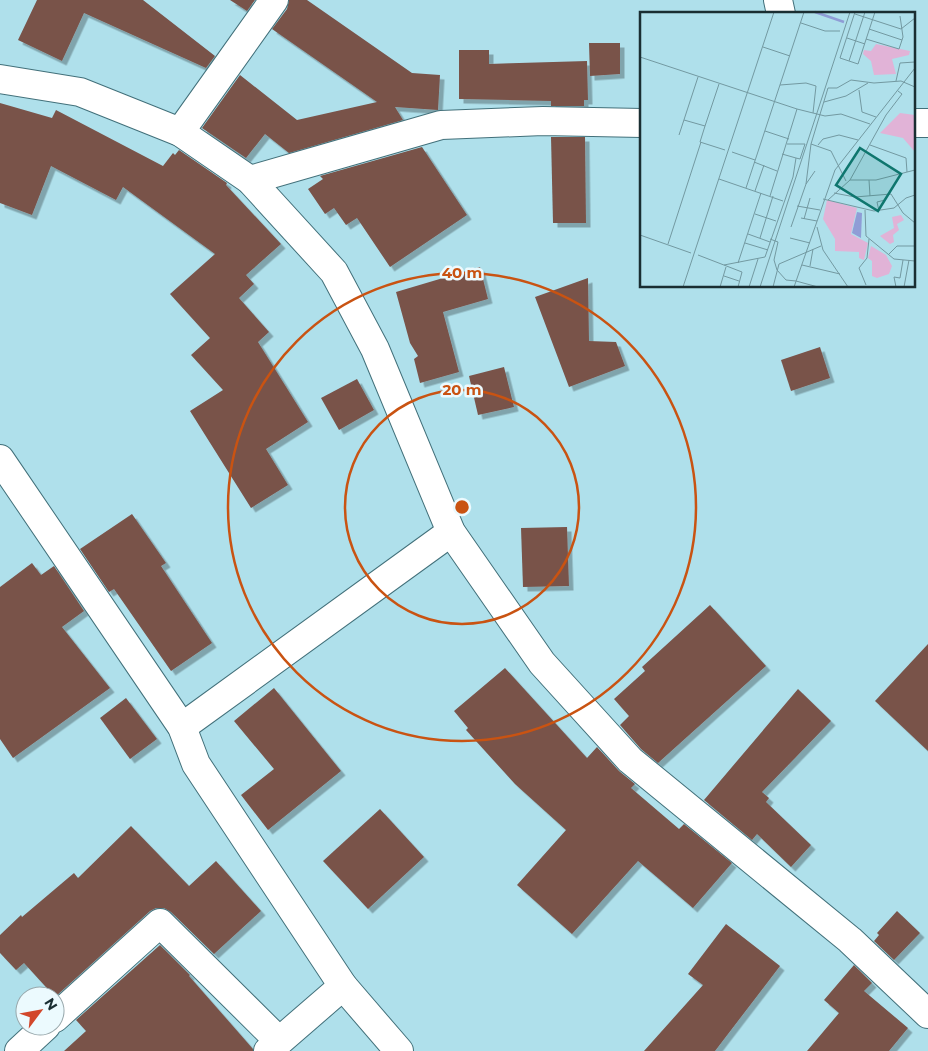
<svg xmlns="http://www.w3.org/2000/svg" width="928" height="1051" font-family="Montserrat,sans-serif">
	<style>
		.building { fill: #79534a; filter: url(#shadow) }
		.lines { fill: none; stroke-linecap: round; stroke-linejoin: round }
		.minor-casing { stroke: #42707a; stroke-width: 30 }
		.minor { stroke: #fff; stroke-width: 28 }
		.ring { fill: none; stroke: #c95312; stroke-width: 2.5 }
		.inset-river { fill: none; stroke: #8f9dd6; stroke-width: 2.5 }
		.inset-road { fill: none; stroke: #7399a1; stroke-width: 1 }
		.view { fill: #0f766e; fill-opacity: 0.15; stroke: #0f766e; stroke-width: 2.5 }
		.inset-edge { fill: none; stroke: #1a2e32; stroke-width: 2.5 }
		.centre { fill: #c95312; stroke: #ecfafe; stroke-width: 2.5 }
		.ring-label { font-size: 15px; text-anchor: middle; font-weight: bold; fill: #c95312; stroke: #ecfafe; stroke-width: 5; stroke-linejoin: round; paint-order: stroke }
	</style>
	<defs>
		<filter id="shadow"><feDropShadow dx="4.5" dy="4.5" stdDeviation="0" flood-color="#0004"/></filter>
	</defs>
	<rect width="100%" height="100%" fill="#afe0eb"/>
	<g class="building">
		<polygon points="37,0 143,0 215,56 206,68 84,13 62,61 18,40"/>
		<polygon points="230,0 255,0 247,11"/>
		<polygon points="289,0 307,0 412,73 440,75 438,110 395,107 403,120 289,153 265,134 246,158 202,128 240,75 297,120 377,102 272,29 287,9"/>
		<polygon points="589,43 620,43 620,74 590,76"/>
		<polygon points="459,50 489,50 489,64 587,61 588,100 584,100 584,106 551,106 551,101 459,99"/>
		<polygon points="0,103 52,118 56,110 163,166 173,153 175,155 179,150 227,183 226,185 281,244 246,275 254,284 239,298 269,332 258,342 308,422 266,449 288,485 251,508 190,411 223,390 191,355 210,338 170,294 215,254 123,187 116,200 51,166 32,215 0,203"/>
		<polygon points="551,137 585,137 586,223 553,223"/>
		<polygon points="422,147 467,215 390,267 357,218 346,225 334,208 325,214 308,189 323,179 320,176"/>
		<polygon points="480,267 488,299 443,312 459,372 420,383 414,359 418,356 410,343 396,292"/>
		<polygon points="588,278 589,341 616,342 625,366 569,387 535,297"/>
		<polygon points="820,347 830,378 791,391 781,360"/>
		<polygon points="504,367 514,407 478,415 469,376"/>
		<polygon points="357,379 374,410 339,430 321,398"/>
		<polygon points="132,514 166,563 161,566 212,643 171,671 114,589 109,592 80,549"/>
		<polygon points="567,527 569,586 523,587 521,528"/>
		<polygon points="32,563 41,575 54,566 84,611 62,627 110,688 13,758 0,739 0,587"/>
		<polygon points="710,605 766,666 658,763 641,749 620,725 629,716 614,699 645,671 642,667"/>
		<polygon points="928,644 928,751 875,701"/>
		<polygon points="505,668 587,758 597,747 619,771 635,784 631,788 679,829 684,824 732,863 693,908 638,861 572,934 517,885 566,830 515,784 466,730 468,728 454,711"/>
		<polygon points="274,688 341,771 268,830 241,795 274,769 234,721"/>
		<polygon points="798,689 831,721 762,792 769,798 766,802 811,845 791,867 757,834 752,840 704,800"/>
		<polygon points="126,698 157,739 130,759 100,718"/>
		<polygon points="380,809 424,857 368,909 323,861"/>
		<polygon points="131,826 189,886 216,861 261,911 214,954 171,912 164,908 156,908 150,911 55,997 24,963 16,970 0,953 0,935 21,915 22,917 74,873 78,878"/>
		<polygon points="897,911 920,933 894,960 874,941 879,935 877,933"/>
		<polygon points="726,924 780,966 715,1051 644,1051 703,985 688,974"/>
		<polygon points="160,945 190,975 189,976 253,1049 253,1051 64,1051 86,1031 76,1020"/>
		<polygon points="854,965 872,983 864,991 908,1028 889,1051 807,1051 839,1013 824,1000"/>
	</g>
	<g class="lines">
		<defs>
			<g id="minor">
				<polyline points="778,0 781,14"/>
				<polyline points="0,79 80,92 180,132 250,180 334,272 375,349 451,532 542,663 630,760 850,940 928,1014"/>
				<polyline points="914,123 928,123"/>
				<polyline points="180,132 274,0"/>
				<polyline points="250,180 441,125 543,121 642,123"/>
				<polyline points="0,459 182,727 196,764 343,986 399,1051"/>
				<polyline points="182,727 451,532"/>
				<polyline points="55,1018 160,923 279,1041"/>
				<polyline points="19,1051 46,1026"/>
				<polyline points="268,1051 343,986"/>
			</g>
		</defs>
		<use href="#minor" class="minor-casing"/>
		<use href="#minor" class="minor"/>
	</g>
	<g class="ring">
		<circle cx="462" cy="507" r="117"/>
		<circle cx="462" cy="507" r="234"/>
	</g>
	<g transform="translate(640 12)">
		<rect width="275" height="275" fill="#afe0eb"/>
		<path d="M236,32L270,39L269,43L252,47L256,62L234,63L231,49L223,42L224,38L231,39ZM260,101L275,103V140L263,126L240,121ZM187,188L217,196L211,222L228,231L224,248L219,246V240L195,239V227L183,207ZM261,203L264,208L257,212L259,218L253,223L254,230L250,232L240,224L254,216L252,205ZM231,234L246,243L252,254L249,262L237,266L232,264V249L228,246Z" fill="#e1b3d7"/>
		<path d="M217,200L222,201L221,226L212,221Z" fill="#8f9dd6"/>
		<path class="inset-river" d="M175,0L204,10"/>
		<path class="inset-road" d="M215,0L200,46L218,52L235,0M215,2L261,17L275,6M161,11L185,19H200M229,17L262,28M207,26L225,32M226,27L259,37L263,25L260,4M123,35L150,44M0,45L157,97L185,104L201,102L230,112M209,49L225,0M256,69L260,51L275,50M140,73L166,71L176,74L173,101M219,78L222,100L236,105M184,90L206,84L228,71M44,108L65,114L60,130L85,138M65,114L79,72M125,119L149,127M39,123L58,65M147,132H165L160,147L156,146M178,133L183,127L199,123L218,128M230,133L266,146L267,160M92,140L115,148M114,150L137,159M79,167L143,189M210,168L246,103L262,82L258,79M229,168L230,184M206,169L191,139L171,132L188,76H197L211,68L234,71L261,69L275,75M166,172L175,159M106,176L164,0M115,179L124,153M194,181L215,185L251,182L263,201L275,211M130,184L157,97M183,187L234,199L254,196L266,186L275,183M188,188L210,168H236L275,158M157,194L180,198M225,198L226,224L254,247L275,249M239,199L237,190L245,188M115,202L136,209M161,206L177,209M164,207L170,186M151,215L166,172L171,132M177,215L183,238L208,275M108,222L130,230M0,223L51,241M120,226L133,184M150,226L170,231M130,227L138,230L134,248L137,258M105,231L128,238M28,232L61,130M249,242L257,234H275M58,243L102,260L98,275M98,251L121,181M84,253L125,245L153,165L156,146L142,142M162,253L200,262M170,254L173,237M137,258L146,268L156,269M84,264L99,269M156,269L178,275M226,273L219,256L227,246L229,227M43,275L134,0M80,275L86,255M109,275L118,247M120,275L210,0M133,275L139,252L181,234M154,275L195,158L275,56M220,275H236M256,275L254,265L260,266L263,248M264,275L269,248"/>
		<path class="view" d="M220,136L261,162L238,199L196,173Z"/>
		<rect width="275" height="275" class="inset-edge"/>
	</g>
	<circle cx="462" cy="507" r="8" class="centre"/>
	<g class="ring-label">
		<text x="462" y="278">40 m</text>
		<text x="462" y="395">20 m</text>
	</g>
	<g transform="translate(40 1011) rotate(58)"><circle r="24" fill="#ecfafe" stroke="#98a8ac"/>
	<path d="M0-4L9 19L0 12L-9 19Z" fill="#d2472b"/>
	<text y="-8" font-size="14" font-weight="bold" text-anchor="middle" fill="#1a2e32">N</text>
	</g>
</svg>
